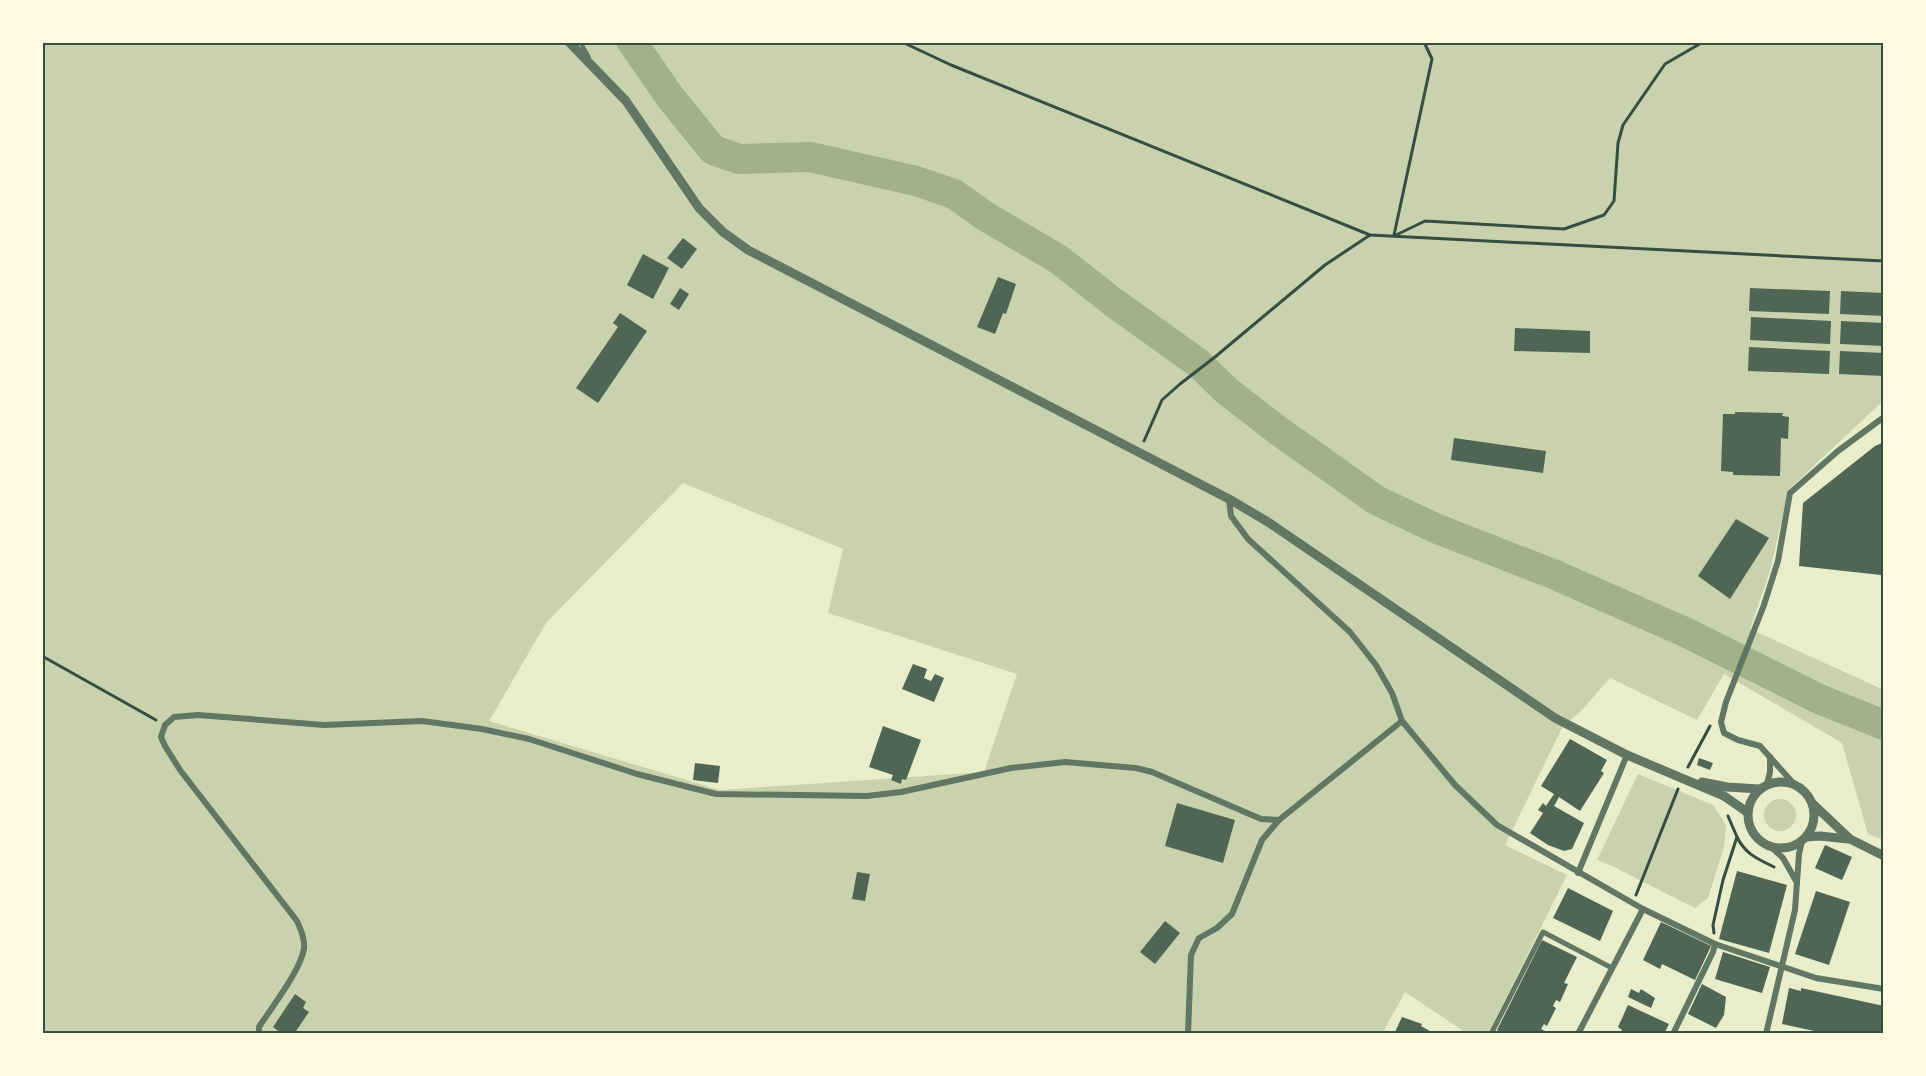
<svg xmlns="http://www.w3.org/2000/svg" width="1926" height="1076" font-family="Karla,sans-serif">
	<style>
		.green { fill: #cad2ad; fill-rule: evenodd }
		.lines { fill: none; stroke-linecap: round; stroke-linejoin: round }
		.river { stroke: #a3b18a; stroke-width: 30 }
		.building { fill: #4f6655 }
		.path { stroke: #344e41; stroke-width: 3 }
		.service { stroke: #617663; stroke-width: 4 }
		.pedestrian { stroke: #617663; stroke-width: 5 }
		.minor { stroke: #617663; stroke-width: 6 }
		.tertiary { stroke: #617663; stroke-width: 9 }
		.neatline { fill: none; stroke: #344e41; stroke-width: 2 }
	</style>
	<rect width="100%" height="100%" fill="#e9edc9"/>
	<g class="green">
		<path d="M42,42H1884V400L1789,489L1770,571L1750,629L1884,690V840L1868,834L1842,743L1724,674L1697,720L1610,678L1583,709L1563,726L1505,845L1567,875L1488,1034H1468L1405,992L1382,1034H42ZM683,483L843,549L828,613L1017,674L984,772L720,790L489,721L546,623Z"/>
		<polygon points="1638,774 1713,805 1726,825 1724,847 1708,898 1695,908 1612,866 1597,860"/>
		<circle cx="1780" cy="815" r="16"/>
	</g>
	<g class="lines">
		<polyline class="river" points="632,42 670,97 713,150 739,159 810,157 916,181 954,194 985,216 1058,259 1113,302 1198,363 1227,391 1276,429 1376,500 1435,528 1553,574 1685,632 1819,699 1884,725"/>
	</g>
	<g class="building">
		<polygon points="683,238 697,249 682,269 667,258"/>
		<polygon points="643,254 669,268 653,299 627,285"/>
		<polygon points="998,277 1016,284 1006,314 1003,313 995,334 977,327"/>
		<polygon points="680,288 689,294 679,310 670,304"/>
		<polygon points="1750,288 1830,291 1829,314 1749,311"/>
		<polygon points="1841,291 1884,293 1884,316 1840,314"/>
		<polygon points="620,313 647,331 598,403 576,388 618,327 613,323"/>
		<polygon points="1751,317 1831,321 1830,344 1750,340"/>
		<polygon points="1841,321 1884,323 1884,346 1840,344"/>
		<polygon points="1515,328 1590,331 1590,353 1514,351"/>
		<polygon points="1749,347 1830,351 1829,374 1748,371"/>
		<polygon points="1840,351 1884,353 1884,376 1839,374"/>
		<polygon points="1735,412 1783,413 1782,416 1789,417 1788,439 1781,438 1780,476 1733,475 1733,472 1721,471 1723,414 1735,414"/>
		<polygon points="1454,438 1546,451 1543,473 1451,460"/>
		<polygon points="1884,442 1884,533 1881,575 1799,566 1803,503 1875,446"/>
		<polygon points="1736,519 1769,538 1730,599 1698,576"/>
		<polygon points="913,664 927,669 924,678 931,681 935,674 944,678 934,702 902,689"/>
		<polygon points="883,726 921,740 906,780 902,779 901,784 891,780 893,775 869,767"/>
		<polygon points="1570,739 1607,760 1601,771 1604,773 1580,811 1559,797 1554,806 1584,823 1572,849 1564,851 1548,845 1530,833 1543,813 1538,810 1543,803 1546,806 1554,794 1541,786"/>
		<polygon points="1699,758 1713,763 1710,770 1697,765"/>
		<polygon points="695,763 720,766 718,783 693,780"/>
		<polygon points="1177,803 1235,820 1223,863 1165,846"/>
		<polygon points="1825,845 1852,857 1842,880 1815,868"/>
		<polygon points="1737,871 1787,885 1769,953 1719,939"/>
		<polygon points="857,872 870,874 865,901 852,899"/>
		<polygon points="1568,888 1613,911 1600,941 1553,918"/>
		<polygon points="1816,891 1850,902 1829,965 1795,954"/>
		<polygon points="1165,921 1180,933 1155,964 1140,952"/>
		<polygon points="1661,922 1711,946 1695,980 1662,964 1660,969 1643,960"/>
		<polygon points="1542,940 1577,957 1564,983 1568,984 1560,1002 1556,1000 1553,1006 1556,1008 1547,1026 1544,1024 1541,1029 1545,1031 1544,1034 1504,1034 1497,1030"/>
		<polygon points="1723,952 1770,967 1762,993 1715,979"/>
		<polygon points="1702,984 1726,997 1724,1015 1716,1028 1688,1014"/>
		<polygon points="1789,988 1801,991 1801,988 1884,1006 1884,1034 1828,1034 1782,1024"/>
		<polygon points="1631,989 1639,993 1641,989 1655,998 1651,1008 1628,997"/>
		<polygon points="295,994 306,1002 303,1008 309,1012 294,1034 282,1034 273,1027"/>
		<polygon points="1628,1005 1669,1024 1664,1034 1620,1034 1622,1030 1618,1027"/>
		<polygon points="1402,1017 1422,1024 1421,1026 1435,1034 1394,1034"/>
	</g>
	<g class="lines">
		<g class="path">
			<polyline points="902,42 951,65 1370,235 1884,261"/>
			<polyline points="1394,235 1432,59 1424,42"/>
			<polyline points="1396,235 1425,221 1564,229 1604,215 1614,201 1618,143 1623,125 1665,64 1703,42"/>
			<polyline points="1144,441 1162,400 1180,384 1215,357 1325,265 1370,235"/>
			<polyline points="42,656 156,720"/>
			<polyline points="1688,767 1710,726"/>
			<path d="M1737,837C1745,854 1758,859 1774,867"/>
			<polyline points="1636,895 1678,789"/>
			<polyline points="1714,933 1713,925 1723,880 1737,837 1728,816"/>
		</g>
		<polyline class="service" points="580,42 589,57"/>
		<polyline class="pedestrian" points="1491,1034 1543,932 1612,968"/>
		<g class="minor">
			<polyline points="1229,499 1231,516 1248,539 1350,632 1376,665 1392,693 1402,721 1455,785 1497,825 1643,909 1715,944 1816,978 1884,989"/>
			<polyline points="1767,784 1770,772 1770,757"/>
			<polyline points="1794,784 1760,746 1738,740 1724,733 1721,722 1726,702 1764,605 1778,561 1790,493 1838,451 1884,417"/>
			<polyline points="1770,846 1783,858 1796,881"/>
			<polyline points="1578,873 1627,755"/>
			<path d="M259,1034V1027C272,1007 300,971 304,949C305,939 301,930 297,921L180,770L165,746L161,737L165,725L174,717L198,715L324,725L422,721L482,729L529,739L637,774L716,794L867,796L901,792L1011,768L1065,762L1136,768L1152,772L1261,819L1279,820L1402,721"/>
			<polyline points="1188,1034 1191,955 1199,938 1217,928 1232,914 1262,840 1279,820"/>
			<polyline points="1578,1034 1643,909"/>
			<polyline points="1673,1034 1713,952 1715,944"/>
			<polyline points="1766,1034 1795,910 1799,854 1802,841"/>
		</g>
		<g class="tertiary">
			<polyline points="569,42 626,101 699,208 723,232 748,250 1229,499 1268,522 1555,718 1627,755 1724,796 1747,812"/>
			<circle cx="1781" cy="815" r="33"/>
			<polyline points="1702,782 1727,787 1759,789"/>
			<polyline points="1813,804 1850,839 1884,856"/>
			<polyline points="1806,837 1820,836 1848,839"/>
		</g>
	</g>
	<rect width="1926" height="1076" fill="none" stroke="#fefae0" stroke-width="87"/>
	<rect x="44" y="44" width="1838" height="988" class="neatline"/>
</svg>
